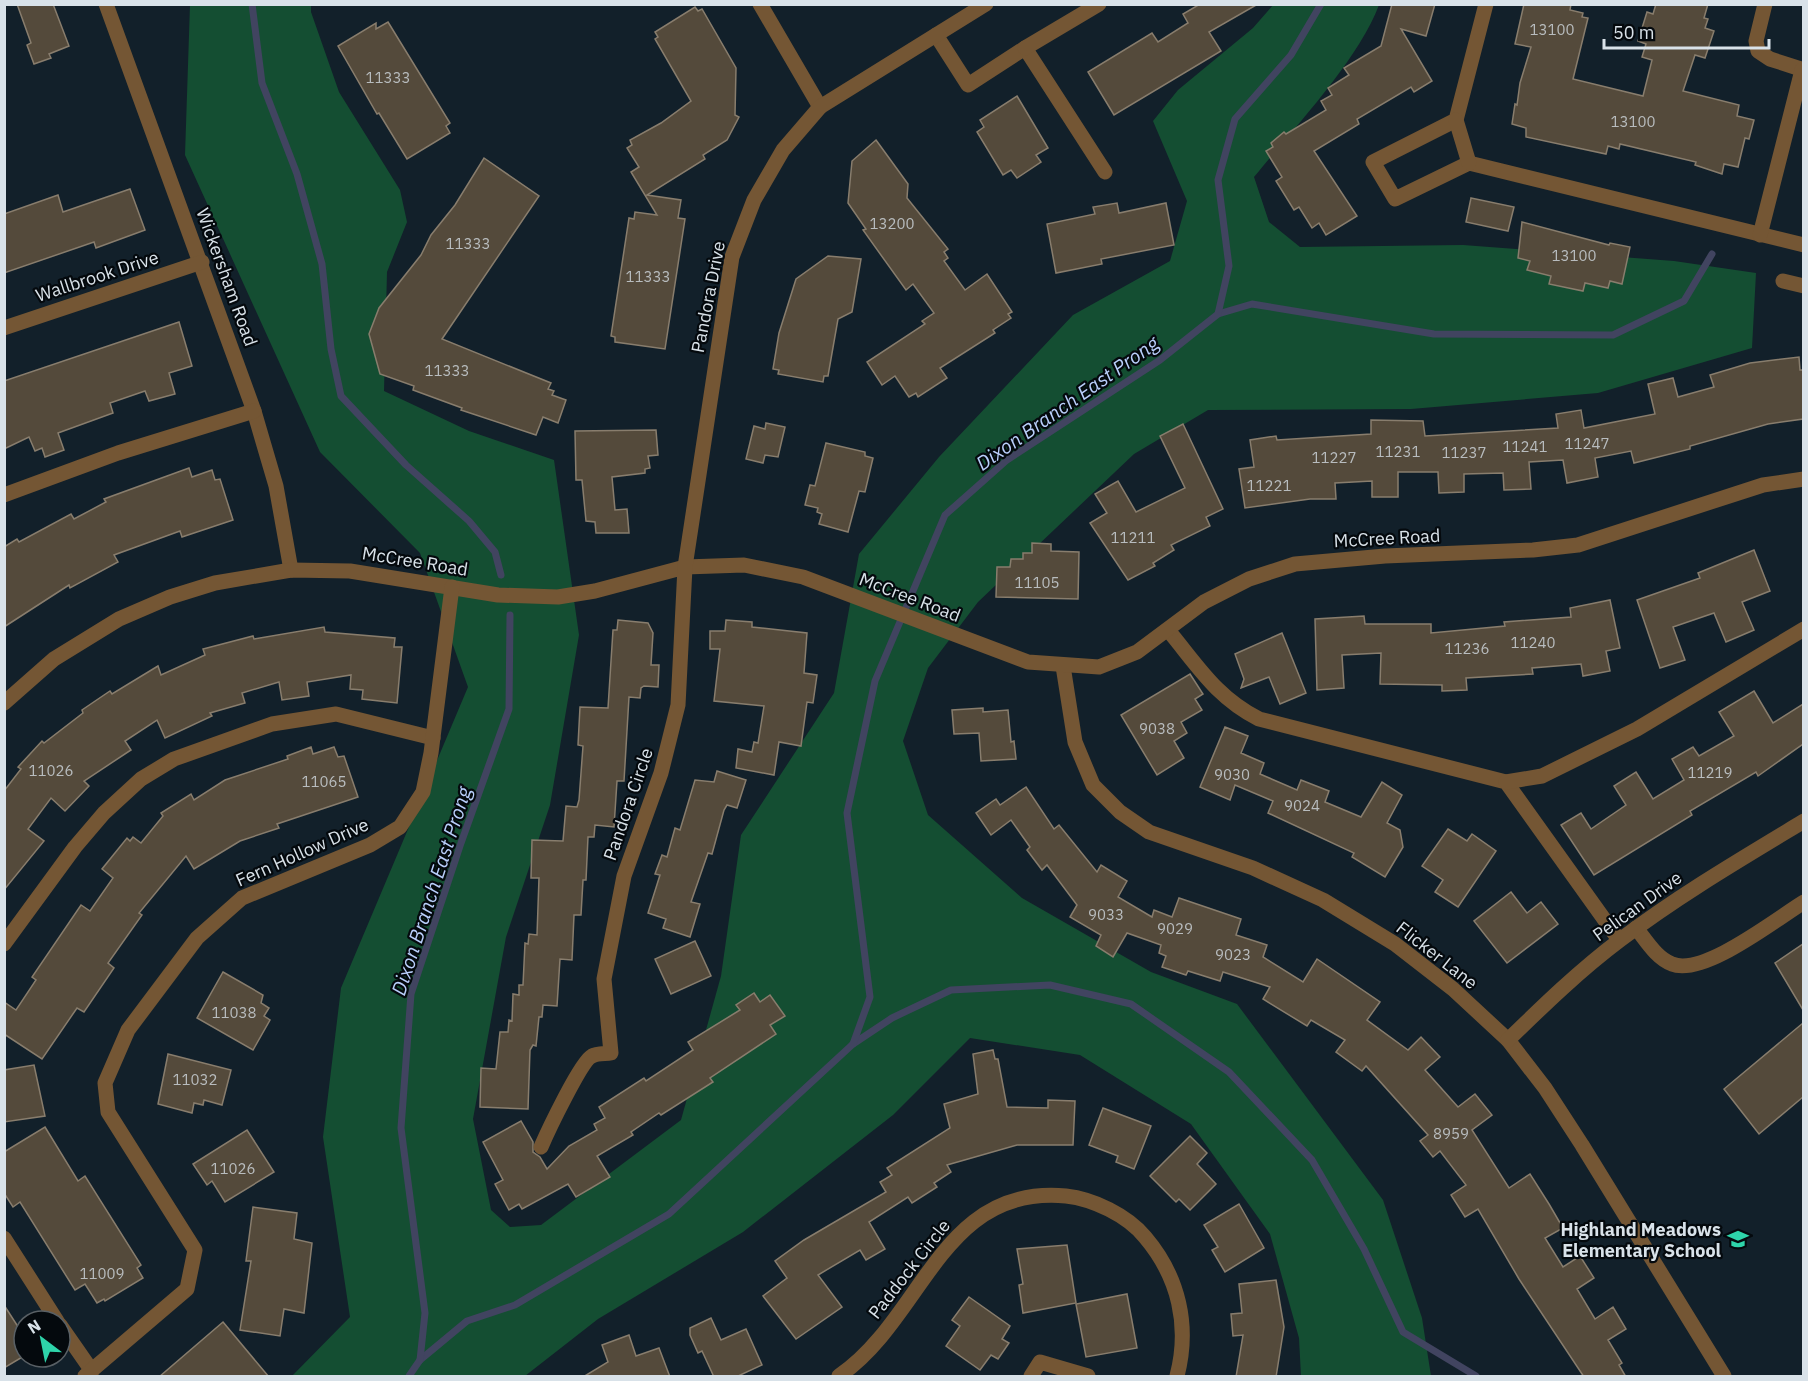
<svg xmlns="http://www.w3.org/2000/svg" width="1808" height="1381" font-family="'IBM Plex Sans',sans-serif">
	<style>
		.green { fill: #144e32 }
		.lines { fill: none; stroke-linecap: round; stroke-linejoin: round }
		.stream { stroke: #414460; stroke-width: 7 }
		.building { fill: #544a3b; stroke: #887d6d; stroke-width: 1.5 }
		.minor { stroke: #745634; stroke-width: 15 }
		.labels { text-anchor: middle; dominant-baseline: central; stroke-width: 4.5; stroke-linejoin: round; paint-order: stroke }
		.number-label { font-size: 15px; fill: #b8bcbe }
		.street-label { font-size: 18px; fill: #d9e2e9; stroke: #04090d }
		.poi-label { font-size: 18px; font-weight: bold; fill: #d9e2e9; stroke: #04090d; text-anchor: end }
		.water-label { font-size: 20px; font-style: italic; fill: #b9cffb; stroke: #04090d }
	</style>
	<rect width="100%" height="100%" fill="#12202a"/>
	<path class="green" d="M190,5H311V12L339,92L400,190L407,222L387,272L384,391L469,431L554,460L579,635L550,805L506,937L473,1119L491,1210L510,1227L541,1225L681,1120L721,976L741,835L834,693L859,554L939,457L1073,315L1170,261L1187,201L1153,121L1178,90L1253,28L1273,5H1379C1358,61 1293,129 1254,177L1269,222L1300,247L1463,245L1674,261L1756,273L1752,348L1598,393L1411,409L1208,410L1134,454L978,602L928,668L903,741L928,815L1022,898L1151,972L1237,1004L1383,1200L1422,1318L1431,1376H1301L1299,1338L1270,1234L1191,1124L1080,1055L970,1038L893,1115L743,1232L598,1319L525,1376H292L350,1317L323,1137L341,988L468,687L420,553L320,452L185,155Z"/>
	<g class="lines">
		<g class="stream">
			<polyline points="252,4 262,83 297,174 322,264 331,349 341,396 406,465 469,521 495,552 501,575"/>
			<polyline points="1218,314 1252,304 1434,334 1613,335 1684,301 1712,254"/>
			<polyline points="853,1044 892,1018 951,990 1050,985 1131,1004 1229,1072 1312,1160 1364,1249 1403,1332 1476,1376"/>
			<polyline points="420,1360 467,1321 515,1305 669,1214 853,1044 870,997 847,813 875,681 945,515 1007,460 1160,360 1218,314 1229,266 1218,180 1235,119 1291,55 1321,4"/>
			<polyline points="409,1376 420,1360 425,1313 401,1128 411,994 461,843 509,709 510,615"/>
		</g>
	</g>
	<g class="building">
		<polygon points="17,4 53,4 69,46 49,54 51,58 34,64 27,45 31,43"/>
		<polygon points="1200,4 1258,4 1209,32 1221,51 1114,115 1088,72 1152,33 1158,42 1188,23 1183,14"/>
		<polygon points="1392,4 1435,4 1426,36 1401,29 1432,81 1414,92 1411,87 1357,119 1359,124 1314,151 1357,216 1326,235 1319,223 1312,228 1299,207 1294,210 1276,181 1282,177 1266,151 1273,147 1271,143 1284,132 1286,134 1326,110 1321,101 1332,95 1328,88 1349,75 1344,68 1381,46"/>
		<polygon points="1524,4 1571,4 1570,10 1583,13 1582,17 1588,18 1573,79 1643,96 1652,60 1642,57 1646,44 1638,41 1647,12 1653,14 1656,4 1708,4 1704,18 1708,19 1705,28 1714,31 1705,58 1695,55 1683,91 1739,105 1737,116 1754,120 1749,139 1745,138 1738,167 1724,164 1722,174 1695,165 1696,162 1620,144 1619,149 1608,146 1606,154 1526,137 1526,128 1512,124 1515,104 1517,105 1520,83 1531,47 1515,44"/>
		<polygon points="695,7 698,11 702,9 736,68 735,115 739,117 727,140 703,155 705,159 647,195 681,200 678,218 685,219 665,349 615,342 615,337 611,336 629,218 634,219 635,212 657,215 631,172 639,167 627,148 632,145 630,140 661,123 691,101 655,39 658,37 655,32"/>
		<polygon points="388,22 450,123 446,126 450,133 407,159 379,113 377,114 338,46 376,23 376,29"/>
		<polygon points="1017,96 1048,148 1036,155 1041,162 1017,178 1011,170 1003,175 977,132 984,127 980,120"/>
		<polygon points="876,140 908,184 907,198 948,249 944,252 948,258 944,261 965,290 987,274 1012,312 1008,314 1011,318 993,330 995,333 940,368 947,378 918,397 916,393 909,397 895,376 882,385 867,362 925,324 922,321 934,313 913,284 906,290 863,230 866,229 848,203 852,161"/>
		<polygon points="484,158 539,196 442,339 551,383 548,389 554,391 552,395 566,400 558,423 543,417 536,435 461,410 462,408 413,390 414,386 380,374 369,334 379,308 421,255 431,235 455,205"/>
		<polygon points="130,189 145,230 96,248 94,242 4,273 4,214 58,195 63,212"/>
		<polygon points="1471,198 1514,207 1508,231 1466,222"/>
		<polygon points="1117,203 1119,213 1166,203 1174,245 1101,259 1102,264 1056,273 1047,224 1095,214 1093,207"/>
		<polygon points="1522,222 1609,245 1610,243 1630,247 1622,284 1610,281 1608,288 1585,283 1583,291 1549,284 1551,276 1527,270 1530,261 1518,258"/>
		<polygon points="828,256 861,259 852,312 838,319 828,376 824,376 823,382 778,374 779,370 773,369 779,333 796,279"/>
		<polygon points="179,322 192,366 169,373 175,394 149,401 145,391 110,403 113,413 58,433 64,450 45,457 42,448 35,451 29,437 4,449 4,381"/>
		<polygon points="1799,357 1800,370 1803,370 1803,419 1768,424 1690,446 1690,449 1634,463 1631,451 1595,458 1598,477 1567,483 1563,460 1529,462 1531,489 1504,490 1503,473 1464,474 1464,492 1439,493 1438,472 1398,472 1398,497 1372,497 1372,481 1335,483 1336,499 1310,499 1245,508 1239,469 1254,467 1250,440 1276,436 1277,440 1371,434 1371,420 1423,421 1425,436 1558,428 1556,414 1581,410 1584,428 1655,414 1648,384 1673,378 1678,397 1714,387 1710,375 1750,363"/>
		<polygon points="766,423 785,427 778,457 765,455 763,463 746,459 754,426 765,429"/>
		<polygon points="1183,424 1223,509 1206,517 1210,526 1171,545 1174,550 1153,563 1155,566 1128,580 1090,523 1107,513 1095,494 1118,481 1136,512 1185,488 1160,436"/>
		<polygon points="656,430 658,455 648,456 650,468 645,469 645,473 612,477 615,510 627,509 629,533 596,533 595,522 586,521 582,480 576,480 575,431"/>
		<polygon points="826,443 865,452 865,456 873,458 865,492 859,491 848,532 819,524 822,514 817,512 818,508 805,505 810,485 815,486"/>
		<polygon points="189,468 192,477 212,470 215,480 220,479 233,520 182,537 180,531 114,555 118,562 70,588 69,585 4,627 4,547 17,539 19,542 71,514 74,519 106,502 104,499"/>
		<polygon points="1032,543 1051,544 1051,551 1079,552 1078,599 996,597 997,567 1010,567 1011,559 1023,559 1023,553 1032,553"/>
		<polygon points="1754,550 1770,591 1742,602 1754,630 1726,642 1714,613 1673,627 1685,660 1660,668 1637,600 1700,578 1698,573"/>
		<polygon points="1610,600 1620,648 1606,651 1610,671 1583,676 1581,664 1532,668 1533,674 1466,678 1467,690 1442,691 1442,685 1380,684 1381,653 1342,655 1344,688 1317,690 1315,619 1364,616 1365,624 1431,624 1431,633 1505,626 1504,622 1571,617 1570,608"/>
		<polygon points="618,620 648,623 653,633 651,665 659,665 658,687 644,686 641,688 640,698 629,697 624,781 617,781 614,827 595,825 594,837 588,837 586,880 583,880 581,915 574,915 572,960 560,959 557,1006 543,1005 542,1017 539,1017 536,1046 533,1045 530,1050 528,1109 480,1107 481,1068 496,1069 500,1032 508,1032 509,1020 512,1021 513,994 519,995 519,985 523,985 525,943 528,944 529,934 537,935 539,878 531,878 532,840 563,841 566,806 577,807 579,800 583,746 578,745 580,707 608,708 613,630 617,630"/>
		<polygon points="726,620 752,622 752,627 807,633 804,673 817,675 813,703 807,702 801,746 779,742 774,775 736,768 738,749 752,752 754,742 758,743 764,706 714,701 720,649 710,649 710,631 725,631"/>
		<polygon points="324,627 325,632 395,638 394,647 402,647 397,703 362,699 363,690 350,689 351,675 307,682 309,696 282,700 279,682 242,693 245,703 210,713 212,716 165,738 157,720 125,741 131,750 84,781 89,786 65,811 51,798 28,829 44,841 4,890 4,791 21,769 18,767 42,741 44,743 83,713 82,710 110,691 112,694 158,666 161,675 205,655 203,649 253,636 254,639"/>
		<polygon points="1282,633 1306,693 1280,704 1269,677 1241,688 1244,679 1235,654"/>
		<polygon points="1190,674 1203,694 1195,699 1202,710 1181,722 1187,733 1174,741 1184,758 1157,775 1121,715"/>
		<polygon points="1754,691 1773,723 1803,704 1803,744 1758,776 1756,772 1690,811 1692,815 1594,875 1561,825 1581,813 1591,829 1626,805 1614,786 1636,772 1653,799 1684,780 1672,759 1693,747 1699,756 1734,736 1719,712"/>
		<polygon points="983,708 983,712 1008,710 1011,742 1014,741 1016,759 981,761 979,733 954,734 952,710"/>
		<polygon points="1225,727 1248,736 1241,753 1264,763 1260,774 1297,790 1301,780 1329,791 1325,802 1361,817 1382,782 1402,795 1387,823 1400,830 1403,847 1385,877 1352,857 1354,853 1268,813 1273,801 1235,785 1230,800 1200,787"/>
		<polygon points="311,747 313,754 334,747 338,757 344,756 358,797 277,824 279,828 240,841 194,869 186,856 139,913 142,915 108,963 114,968 84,1012 77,1008 42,1059 4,1034 4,1002 16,1010 36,980 32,977 81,905 90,911 113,878 102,869 127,838 130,841 133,837 141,843 163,816 161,813 191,794 194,800 225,780 288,759 287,756"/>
		<polygon points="717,771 746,780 737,808 727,805 724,810 712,854 708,853 691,902 700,904 690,937 663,928 666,919 648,913 660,875 655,874 662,855 667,857 675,828 680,830 695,780 714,782"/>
		<polygon points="1026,787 1054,829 1059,825 1097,872 1101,865 1127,881 1118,897 1152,917 1154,910 1172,917 1179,898 1241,919 1236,935 1267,945 1263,957 1303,982 1317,959 1380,1002 1367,1020 1408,1050 1421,1037 1440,1057 1425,1070 1458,1107 1475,1094 1492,1115 1472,1130 1509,1188 1530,1174 1549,1204 1563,1228 1545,1238 1563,1267 1580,1256 1594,1278 1577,1289 1595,1319 1613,1307 1626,1329 1608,1340 1622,1363 1619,1365 1626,1377 1584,1377 1519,1279 1478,1209 1465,1217 1451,1195 1466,1185 1440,1151 1433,1157 1420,1141 1428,1135 1366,1066 1362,1071 1336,1052 1345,1040 1311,1020 1307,1026 1263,999 1270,987 1223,972 1220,981 1188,971 1186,975 1162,967 1166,956 1159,953 1161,945 1127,933 1113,957 1096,946 1101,935 1070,917 1077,905 1047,865 1042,870 1027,850 1030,847 1011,820 991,835 976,813 996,799 1000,805"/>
		<polygon points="1448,829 1467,841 1472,834 1496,851 1458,907 1435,892 1443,880 1422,866"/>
		<polygon points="1511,892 1527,913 1541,902 1558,924 1507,963 1474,921"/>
		<polygon points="695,941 711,976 671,994 655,959"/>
		<polygon points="1803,944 1803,1010 1775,963"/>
		<polygon points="223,972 263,995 261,1003 269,1008 264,1016 270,1020 253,1050 197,1018"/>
		<polygon points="754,993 760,1002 770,995 785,1016 770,1025 776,1034 710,1078 713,1082 661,1115 659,1113 631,1132 633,1135 597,1156 610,1177 576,1197 568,1184 522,1209 519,1204 509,1210 495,1184 503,1180 483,1142 521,1121 533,1142 533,1152 540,1157 547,1169 569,1146 597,1130 594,1124 605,1118 599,1107 644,1078 646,1081 693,1050 688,1042 740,1010 736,1005"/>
		<polygon points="1803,1023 1803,1097 1759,1134 1724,1089"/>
		<polygon points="993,1050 995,1059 998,1059 1007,1107 1048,1108 1048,1100 1075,1101 1073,1145 1017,1145 947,1165 951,1172 934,1183 937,1187 912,1203 908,1197 869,1222 885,1249 866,1260 860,1250 818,1275 842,1307 796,1339 763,1296 787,1278 775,1261 804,1240 886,1192 880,1182 892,1175 887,1168 950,1128 944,1104 978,1094 973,1054"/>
		<polygon points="168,1054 231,1070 222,1105 204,1100 203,1105 194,1103 192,1113 158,1104"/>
		<polygon points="34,1065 45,1116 4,1122 4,1070"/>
		<polygon points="1103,1108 1151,1126 1134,1169 1116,1162 1118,1156 1089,1145"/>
		<polygon points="45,1127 78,1181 85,1176 141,1265 137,1268 143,1278 105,1301 104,1299 97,1303 85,1284 75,1290 20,1202 13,1207 4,1193 4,1152"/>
		<polygon points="247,1130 274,1172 225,1202 212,1181 207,1185 193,1164"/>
		<polygon points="1190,1136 1207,1153 1197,1164 1216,1184 1190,1210 1179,1199 1176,1202 1150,1176"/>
		<polygon points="1239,1204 1264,1248 1225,1272 1212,1250 1218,1247 1204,1225"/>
		<polygon points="253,1207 297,1213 294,1239 312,1243 304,1313 284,1309 280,1336 240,1330 251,1261 246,1261"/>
		<polygon points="1067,1245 1076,1303 1023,1313 1019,1285 1023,1284 1017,1249"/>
		<polygon points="1276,1280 1284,1327 1276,1377 1236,1377 1243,1335 1233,1336 1231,1314 1242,1313 1239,1284"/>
		<polygon points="1127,1294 1137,1348 1086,1357 1076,1304"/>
		<polygon points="969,1297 1010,1326 1002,1339 1009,1343 998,1359 991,1355 980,1370 946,1346 960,1326 952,1320"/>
		<polygon points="4,1305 24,1336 24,1356 4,1368"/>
		<polygon points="711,1318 721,1340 746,1329 762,1365 736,1377 714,1377 702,1351 698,1353 690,1335 690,1328"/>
		<polygon points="223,1322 269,1377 159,1377"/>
		<polygon points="629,1335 636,1356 659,1348 670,1377 583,1377 608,1362 602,1345"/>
	</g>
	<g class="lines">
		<g class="minor">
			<polyline points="106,4 254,411 276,486 291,570"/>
			<polyline points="760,4 820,107"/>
			<polyline points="1486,4 1456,120 1373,162 1395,199 1469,163 1804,245"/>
			<polyline points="1765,4 1756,41 1758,51 1770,59 1804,70"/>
			<polyline points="936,35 968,85 1025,48 1105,172"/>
			<polyline points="1025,48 1099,4"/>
			<polyline points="1456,120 1469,163"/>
			<polyline points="1760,235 1802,70"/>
			<polyline points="1783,281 1804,286"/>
			<polyline points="4,328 202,262"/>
			<polyline points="4,495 118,453 254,411"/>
			<path d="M1168,630C1198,666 1216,697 1259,719L1506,782L1619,940"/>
			<polyline points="1063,666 1075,742 1093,785 1120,812 1149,832 1253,868 1323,900 1395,944 1453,989 1508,1040 1545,1088 1582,1145 1724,1376"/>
			<polyline points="4,703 54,659 119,619 170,597 215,583 291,570 350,571 498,595 558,597 595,591 685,567 744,565 803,577 1028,662 1099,667 1137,652 1204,602 1249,579 1295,564 1385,556 1533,550 1578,545 1763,485 1804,479"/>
			<polyline points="1506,782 1542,776 1637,729 1804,629"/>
			<path d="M1636,928C1646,940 1656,958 1672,964C1703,977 1776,919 1804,902"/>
			<polyline points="4,944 75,847 104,813 141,779 174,759 272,724 336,714 433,738"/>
			<path d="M1508,1040C1544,1005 1580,970 1620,940C1678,896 1741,859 1804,821"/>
			<path d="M541,1147C547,1133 581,1061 592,1056C597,1053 606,1054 611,1053L604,979L624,876L661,773L678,705L685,567L732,257L754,200L783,150L820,107L986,4"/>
			<polyline points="4,1238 57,1321"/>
			<polyline points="60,1325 92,1371"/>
			<polyline points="85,1376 187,1289 195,1250 108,1112 105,1083 128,1030 197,938 242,898 370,845 400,827 423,792 431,753 452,587"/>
			<path d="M839,1376C924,1318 941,1184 1066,1196C1093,1199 1127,1215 1145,1237C1179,1277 1190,1326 1177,1376"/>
			<polyline points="1031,1376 1040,1362 1088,1376"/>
		</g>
	</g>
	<defs>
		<symbol id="school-bare" viewBox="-9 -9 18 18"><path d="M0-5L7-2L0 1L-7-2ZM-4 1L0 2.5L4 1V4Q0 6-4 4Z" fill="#2ed4aa" stroke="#04090d" stroke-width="2.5" paint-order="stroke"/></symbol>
	</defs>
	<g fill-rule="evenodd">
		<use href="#school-bare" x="1723" y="1224" width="30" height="30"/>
	</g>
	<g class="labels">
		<g class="number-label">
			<text x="1552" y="29">13100</text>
			<text x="388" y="77">11333</text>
			<text x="1633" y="121">13100</text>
			<text x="892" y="223">13200</text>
			<text x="468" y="243">11333</text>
			<text x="1574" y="255">13100</text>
			<text x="648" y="276">11333</text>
			<text x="447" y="370">11333</text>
			<text x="1587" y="443">11247</text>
			<text x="1525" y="446">11241</text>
			<text x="1398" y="451">11231</text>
			<text x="1464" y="452">11237</text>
			<text x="1334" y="457">11227</text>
			<text x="1269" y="485">11221</text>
			<text x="1133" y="537">11211</text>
			<text x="1037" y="582">11105</text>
			<text x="1533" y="642">11240</text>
			<text x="1467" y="648">11236</text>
			<text x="1157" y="728">9038</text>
			<text x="51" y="770">11026</text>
			<text x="1710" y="772">11219</text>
			<text x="1232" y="774">9030</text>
			<text x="324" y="781">11065</text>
			<text x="1302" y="805">9024</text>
			<text x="1106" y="914">9033</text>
			<text x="1175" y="928">9029</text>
			<text x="1233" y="954">9023</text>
			<text x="234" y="1012">11038</text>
			<text x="195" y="1079">11032</text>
			<text x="1451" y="1133">8959</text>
			<text x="233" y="1168">11026</text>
			<text x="102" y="1273">11009</text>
		</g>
		<g class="street-label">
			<text transform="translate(97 276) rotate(-18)">Wallbrook Drive</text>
			<text transform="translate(227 277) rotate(70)">Wickersham Road</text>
			<text transform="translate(708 297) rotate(-79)">Pandora Drive</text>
			<text transform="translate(1387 538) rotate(-3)">McCree Road</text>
			<text transform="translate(415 561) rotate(9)">McCree Road</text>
			<text transform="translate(910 597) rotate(21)">McCree Road</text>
			<text transform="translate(628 804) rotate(-71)">Pandora Circle</text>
			<text transform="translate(302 852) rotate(-24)">Fern Hollow Drive</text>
			<text transform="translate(1637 906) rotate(-36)">Pelican Drive</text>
			<text transform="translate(1437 955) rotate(38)">Flicker Lane</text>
			<text transform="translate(909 1269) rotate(-52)">Paddock Circle</text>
		</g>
		<g class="poi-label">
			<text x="1721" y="1229">Highland Meadows<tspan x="1721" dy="21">Elementary School</tspan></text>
		</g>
		<g class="water-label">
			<text transform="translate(1067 403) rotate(-35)">Dixon Branch East Prong</text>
			<text transform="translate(431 891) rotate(-72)">Dixon Branch East Prong</text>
		</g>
	</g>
	<rect width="1808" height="1381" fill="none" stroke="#d9e2e9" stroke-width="12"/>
	<g transform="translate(42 1339) rotate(328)"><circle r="28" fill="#04090d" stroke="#596065" stroke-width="1.5"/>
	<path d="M0-4.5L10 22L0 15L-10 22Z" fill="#2ed4aa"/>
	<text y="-9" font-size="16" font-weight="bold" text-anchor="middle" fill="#d9e2e9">N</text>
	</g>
	<path d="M1604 39v9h165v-9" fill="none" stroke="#d9e2e9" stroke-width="3"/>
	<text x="1613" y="39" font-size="18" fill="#d9e2e9" stroke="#04090d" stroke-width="4.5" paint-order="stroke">50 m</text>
</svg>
